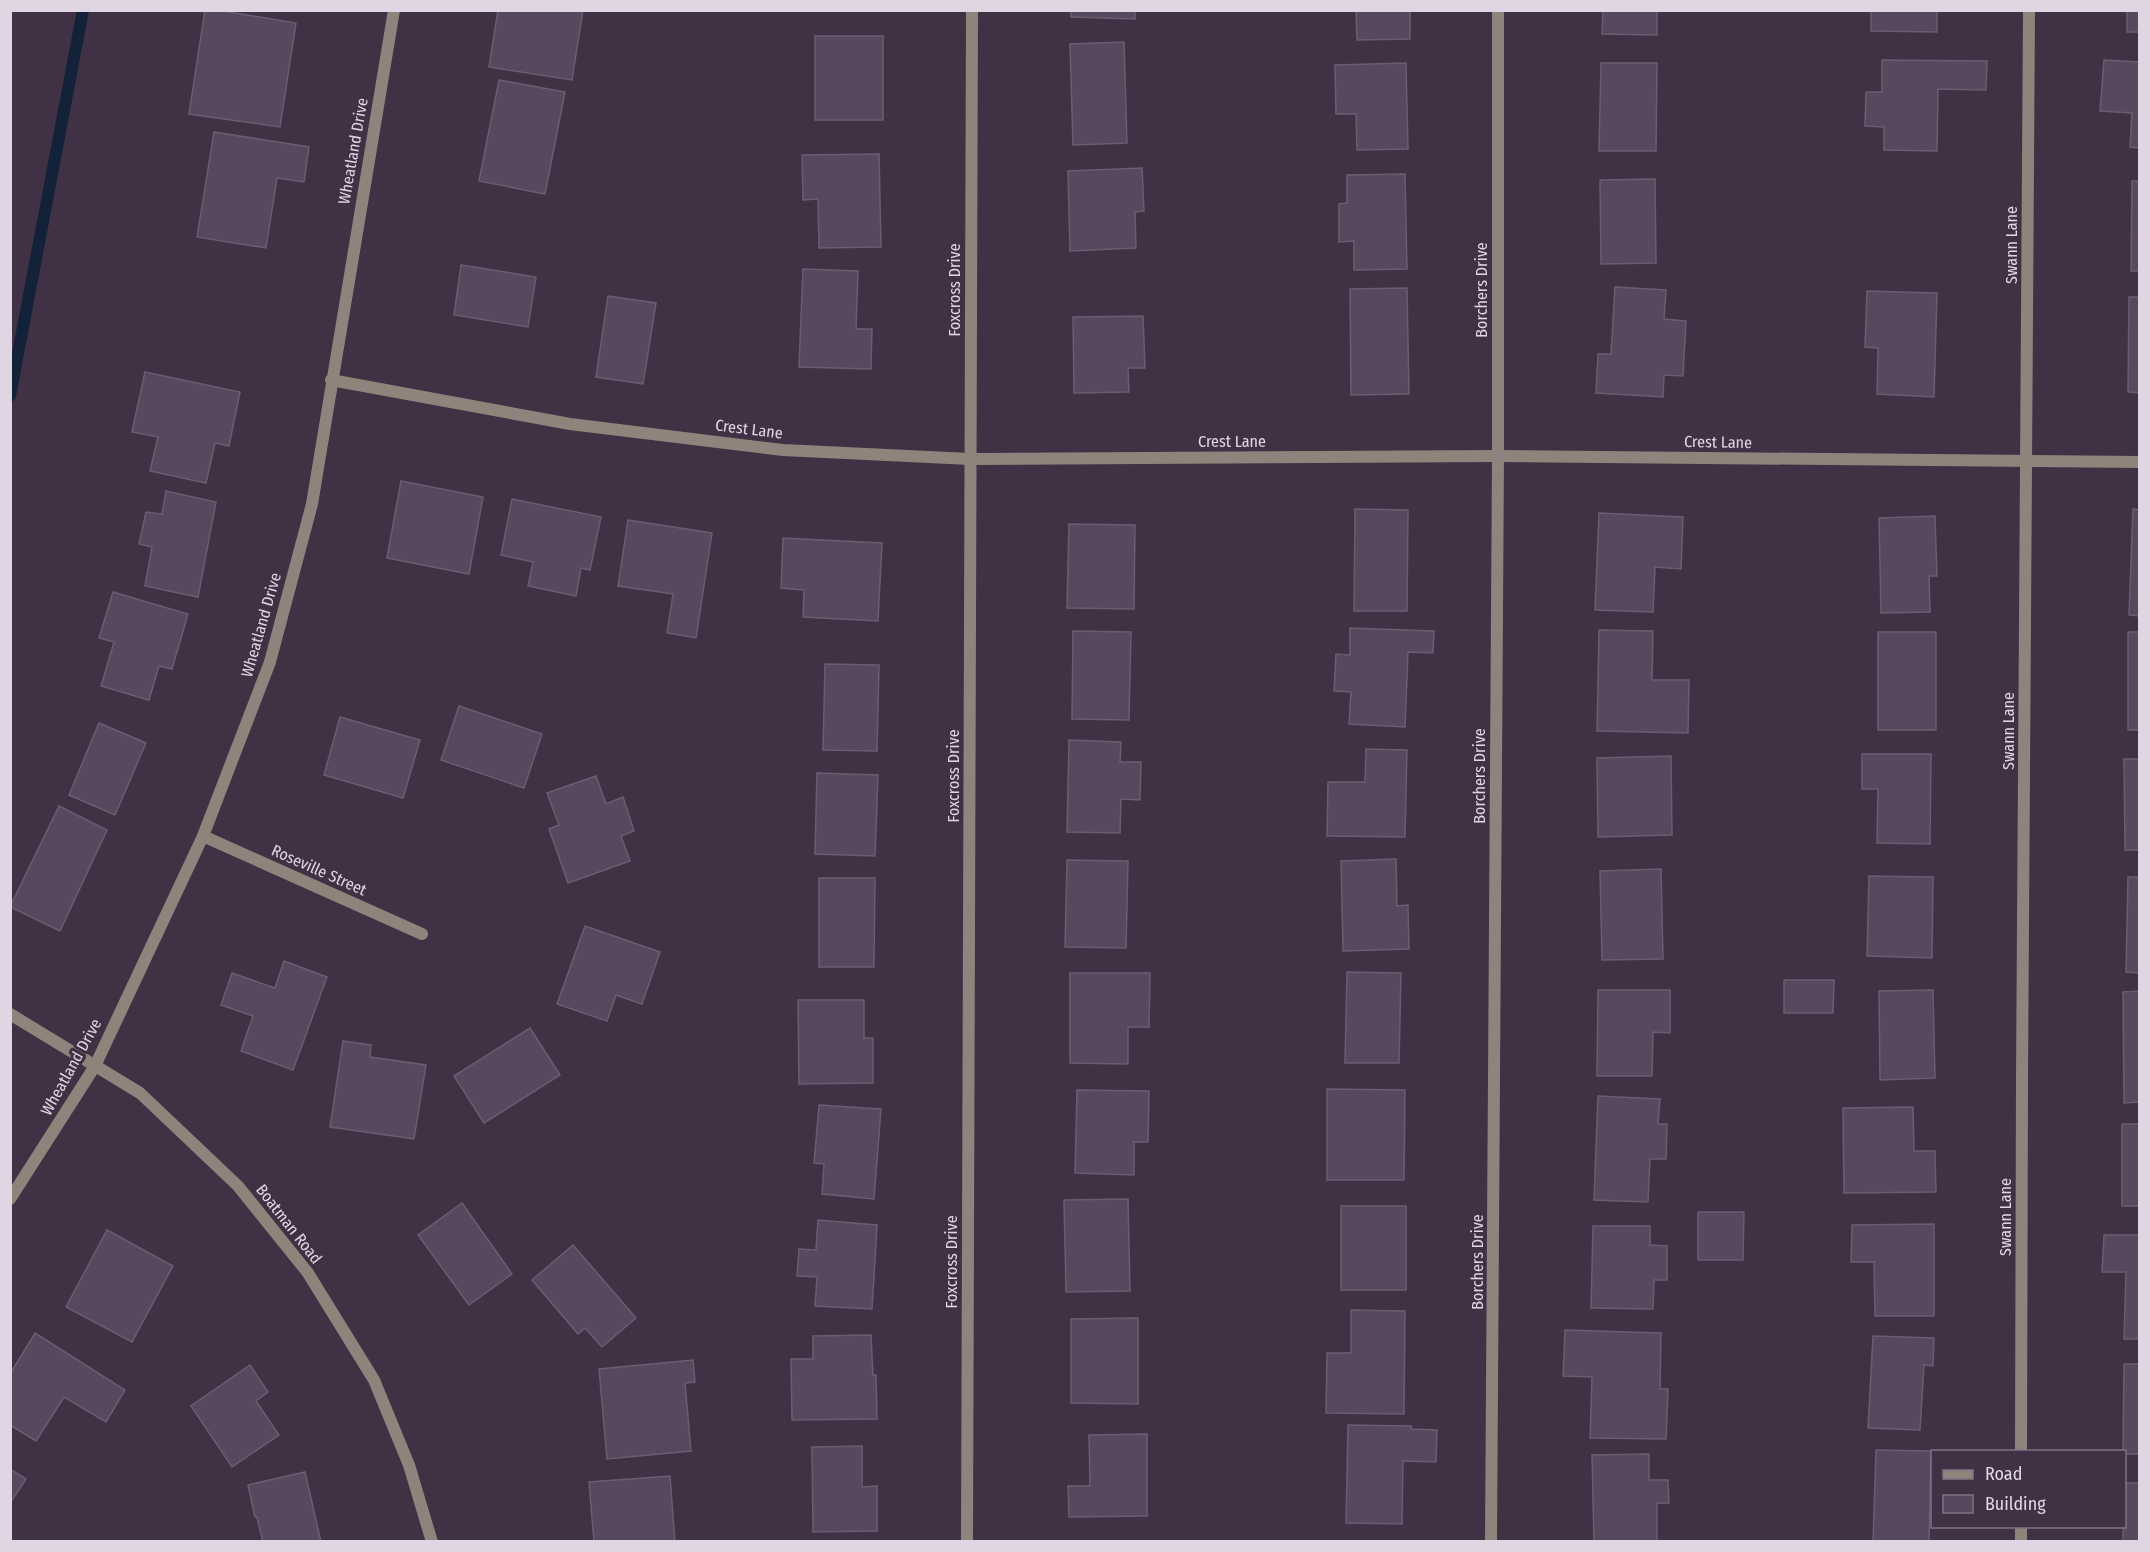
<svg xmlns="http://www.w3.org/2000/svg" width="2150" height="1552" font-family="'Fira Sans Condensed',sans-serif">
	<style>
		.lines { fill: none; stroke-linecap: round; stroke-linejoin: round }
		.stream { stroke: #132238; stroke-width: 12 }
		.building { fill: #58485d; stroke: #6c5c72; stroke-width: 1.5 }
		.street { stroke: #8f847b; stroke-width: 12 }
		.labels { text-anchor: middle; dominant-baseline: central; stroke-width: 6; stroke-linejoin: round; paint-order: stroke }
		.street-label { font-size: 16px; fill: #e0d6e3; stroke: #403145 }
	</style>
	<rect width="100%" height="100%" fill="#403145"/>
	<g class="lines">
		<polyline class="stream" points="10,396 83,10"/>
	</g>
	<g class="building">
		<polygon points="205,10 217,10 296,23 280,127 189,114"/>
		<polygon points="498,10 583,10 572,80 489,67"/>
		<polygon points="1071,10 1135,10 1135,19 1071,17"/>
		<polygon points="1356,10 1410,10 1410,39 1357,40"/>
		<polygon points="1603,10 1657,10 1657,35 1602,34"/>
		<polygon points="1871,10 1937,10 1937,32 1871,31"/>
		<rect x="2127" y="10" width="13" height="22"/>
		<rect x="815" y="36" width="68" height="84"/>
		<polygon points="1124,42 1127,143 1073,145 1070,44"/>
		<polygon points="1882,60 1987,61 1986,90 1938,89 1937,151 1884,150 1884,127 1865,126 1866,92 1882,92"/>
		<polygon points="2104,60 2140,62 2140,148 2130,147 2132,113 2100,111"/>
		<polygon points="1406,63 1408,149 1357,150 1356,114 1336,114 1335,65"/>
		<polygon points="1601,63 1657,63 1656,151 1599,151"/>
		<polygon points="499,80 565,92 545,194 479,181"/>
		<polygon points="214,132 309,147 304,182 277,178 266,248 197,237"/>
		<polygon points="879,154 881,247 819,248 818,199 803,200 802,155"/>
		<polygon points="1142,168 1144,211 1135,212 1136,248 1070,251 1068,171"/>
		<polygon points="1405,174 1407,269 1354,270 1354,241 1339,242 1339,204 1347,203 1347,175"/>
		<polygon points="1655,179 1656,263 1601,264 1600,180"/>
		<polygon points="2132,181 2140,181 2140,271 2131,271"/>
		<polygon points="461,265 536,277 528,327 454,315"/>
		<polygon points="803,269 858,271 856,329 872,329 871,369 799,367"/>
		<polygon points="1615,287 1666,290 1664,319 1686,321 1683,376 1664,375 1663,397 1596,393 1598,354 1611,354"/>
		<polygon points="1407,288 1409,394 1351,395 1350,289"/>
		<polygon points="1867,291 1937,293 1934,397 1877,394 1878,348 1865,347"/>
		<polygon points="608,296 656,303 643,384 596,377"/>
		<polygon points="2129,297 2140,297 2140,393 2128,392"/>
		<polygon points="1143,316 1145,368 1128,368 1129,392 1074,393 1073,317"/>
		<polygon points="145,372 240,392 229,446 215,443 206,483 150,471 158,437 132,432"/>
		<polygon points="401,481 483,497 469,574 387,558"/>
		<polygon points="166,491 216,502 198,597 145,586 152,547 139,544 146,512 162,514"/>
		<polygon points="512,499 601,517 590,570 581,568 576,596 528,586 533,562 501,555"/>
		<polygon points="1355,509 1408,510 1407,611 1354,611"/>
		<polygon points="2133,509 2140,510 2140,616 2129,615"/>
		<polygon points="1599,513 1683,517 1681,569 1655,567 1653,612 1595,610"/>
		<polygon points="1935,516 1937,576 1929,576 1930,612 1881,613 1879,518"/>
		<polygon points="628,520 712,533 696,638 667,633 673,594 618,586"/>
		<polygon points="1069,524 1135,525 1134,609 1067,608"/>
		<polygon points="783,538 882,543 878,621 803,617 804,590 781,588"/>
		<polygon points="113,592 188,614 172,669 159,666 149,700 101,686 114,642 99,638"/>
		<polygon points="1350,628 1434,631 1433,653 1408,652 1405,727 1349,724 1351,692 1334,691 1336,654 1350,655"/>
		<polygon points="1599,630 1653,631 1652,680 1689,680 1688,733 1597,731"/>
		<polygon points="1073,631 1131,632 1129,720 1072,719"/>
		<rect x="1878" y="632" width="58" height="98"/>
		<rect x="2128" y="632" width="12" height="98"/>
		<polygon points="825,664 879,665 877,751 823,750"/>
		<polygon points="459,706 542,734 524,788 441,760"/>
		<polygon points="340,717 420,740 403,798 324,775"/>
		<polygon points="99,723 146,743 115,815 69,795"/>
		<polygon points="1069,740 1121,742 1120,762 1141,762 1140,800 1121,799 1120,833 1067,832"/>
		<polygon points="1366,749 1407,750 1405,837 1327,836 1328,782 1365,782"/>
		<polygon points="1862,754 1931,754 1930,844 1877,843 1878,789 1862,789"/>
		<polygon points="1671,756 1672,835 1598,837 1597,758"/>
		<polygon points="2124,759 2140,759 2140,850 2125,850"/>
		<polygon points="817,773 878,775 875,856 815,854"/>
		<polygon points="596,776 606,804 623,797 634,831 621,836 630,861 568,883 549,829 559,825 547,793"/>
		<polygon points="59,806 107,830 60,931 10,907"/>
		<polygon points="1396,859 1397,906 1408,905 1409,949 1343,951 1341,861"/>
		<polygon points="1067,860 1128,861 1126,948 1065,947"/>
		<polygon points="1661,869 1663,959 1602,960 1600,871"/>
		<polygon points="1869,876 1933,877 1932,958 1867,956"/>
		<polygon points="2128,877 2140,877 2140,973 2126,972"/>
		<polygon points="819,878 875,878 874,967 819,967"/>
		<polygon points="585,926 660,952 642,1004 616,995 607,1021 557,1004"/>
		<polygon points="284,961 327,977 293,1070 241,1051 253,1016 221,1005 232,973 275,988"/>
		<polygon points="1347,972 1401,973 1399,1063 1345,1063"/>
		<polygon points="1070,973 1150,973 1149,1027 1128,1027 1128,1064 1070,1063"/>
		<polygon points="1784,980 1834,980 1833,1013 1784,1013"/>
		<polygon points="1598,990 1670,990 1670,1033 1653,1032 1652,1076 1597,1076"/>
		<polygon points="1933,990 1935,1078 1880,1080 1879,991"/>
		<polygon points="2140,991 2140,1102 2124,1103 2123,992"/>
		<polygon points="798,1000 864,1000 864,1038 873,1038 873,1083 799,1084"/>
		<polygon points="530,1028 560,1075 484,1123 454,1076"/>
		<polygon points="343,1041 371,1045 370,1057 426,1065 414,1139 330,1127"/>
		<polygon points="1327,1089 1405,1090 1404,1180 1327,1180"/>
		<polygon points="1077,1090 1149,1091 1148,1142 1134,1142 1134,1175 1075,1173"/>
		<polygon points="1598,1096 1660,1099 1658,1124 1667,1124 1666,1159 1650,1159 1648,1202 1594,1200"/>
		<polygon points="819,1105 881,1109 874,1199 822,1194 824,1164 814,1163"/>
		<polygon points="1913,1107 1914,1151 1935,1151 1936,1192 1844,1193 1843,1108"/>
		<rect x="2122" y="1124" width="18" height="82"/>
		<polygon points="1128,1199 1130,1291 1066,1292 1064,1200"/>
		<polygon points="462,1203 512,1274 469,1305 418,1235"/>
		<rect x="1341" y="1206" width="65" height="84"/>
		<polygon points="1698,1212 1744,1212 1743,1260 1698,1260"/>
		<polygon points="818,1220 877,1225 872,1309 815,1306 817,1277 797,1276 799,1249 816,1250"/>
		<polygon points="1934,1224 1934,1316 1875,1316 1874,1262 1851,1262 1852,1225"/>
		<polygon points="1593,1226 1650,1226 1650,1245 1667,1246 1667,1280 1654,1280 1653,1309 1591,1308"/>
		<polygon points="107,1230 173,1266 132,1342 66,1307"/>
		<polygon points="2104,1235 2140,1235 2140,1339 2124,1339 2126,1272 2102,1272"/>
		<polygon points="573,1245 636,1318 602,1347 585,1328 578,1334 532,1280"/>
		<polygon points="1351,1310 1405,1311 1404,1414 1326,1413 1327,1353 1351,1353"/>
		<polygon points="1138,1318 1138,1404 1071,1403 1071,1319"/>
		<polygon points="1565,1330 1661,1333 1660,1389 1668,1389 1666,1439 1590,1438 1592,1377 1563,1376"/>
		<polygon points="35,1333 125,1390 106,1422 64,1397 36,1441 10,1425 10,1374"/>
		<polygon points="871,1335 873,1375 876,1375 877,1419 792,1420 791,1359 813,1359 813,1336"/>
		<polygon points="1873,1336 1934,1338 1933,1366 1924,1365 1920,1430 1868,1428"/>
		<polygon points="693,1360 695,1382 685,1383 691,1451 607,1459 599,1369"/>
		<polygon points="2124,1364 2140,1364 2140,1454 2124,1454 2123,1452"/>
		<polygon points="250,1365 268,1392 256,1401 279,1435 232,1467 191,1406"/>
		<polygon points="1348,1425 1411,1426 1411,1429 1437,1430 1436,1462 1403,1461 1402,1524 1346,1523"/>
		<polygon points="1147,1434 1147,1516 1069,1517 1068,1486 1090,1486 1089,1435"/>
		<polygon points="862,1446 862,1487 877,1486 877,1531 813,1532 812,1447"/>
		<polygon points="1876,1450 1931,1451 1929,1542 1873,1542"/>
		<polygon points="1649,1454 1649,1480 1668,1480 1669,1503 1657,1503 1657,1542 1594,1542 1592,1455"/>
		<polygon points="10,1469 26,1479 10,1503"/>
		<polygon points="305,1472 321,1542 263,1542 257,1517 255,1517 248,1485"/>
		<polygon points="670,1476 675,1542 594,1542 589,1482"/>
		<polygon points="2124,1483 2140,1483 2140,1542 2123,1542"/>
	</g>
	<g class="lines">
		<g class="street">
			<polyline points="331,380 570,424 783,450 970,459 1498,456 2140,462"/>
			<polyline points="203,836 422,934"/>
			<polyline points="10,1014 140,1093 238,1186 308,1273 374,1380 409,1465 432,1542"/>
			<polyline points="10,1199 95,1066 203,836 270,662 312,504 394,10"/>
			<polyline points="2021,1452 2022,1078 2029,10"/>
			<polyline points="967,1542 972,10"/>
			<polyline points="1491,1542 1498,456 1498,10"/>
			<polyline points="2021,1542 2021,1526"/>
		</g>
	</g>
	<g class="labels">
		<g class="street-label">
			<text transform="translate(353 151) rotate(-80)">Wheatland Drive</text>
			<text transform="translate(2011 245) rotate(-90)">Swann Lane</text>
			<text transform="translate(954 290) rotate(-90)">Foxcross Drive</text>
			<text transform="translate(1481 290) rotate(-90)">Borchers Drive</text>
			<text transform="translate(749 429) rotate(7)">Crest Lane</text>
			<text x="1232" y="441">Crest Lane</text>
			<text transform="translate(1718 442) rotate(1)">Crest Lane</text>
			<text transform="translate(261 625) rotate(-74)">Wheatland Drive</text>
			<text transform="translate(2008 731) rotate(-90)">Swann Lane</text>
			<text transform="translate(953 776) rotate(-90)">Foxcross Drive</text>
			<text transform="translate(1479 776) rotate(-90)">Borchers Drive</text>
			<text transform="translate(319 870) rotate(24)">Roseville Street</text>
			<text transform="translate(71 1067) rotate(-61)">Wheatland Drive</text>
			<text transform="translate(2005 1217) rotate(-90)">Swann Lane</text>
			<text transform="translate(289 1224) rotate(52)">Boatman Road</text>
			<text transform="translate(951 1262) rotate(-90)">Foxcross Drive</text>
			<text transform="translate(1477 1262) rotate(-90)">Borchers Drive</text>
		</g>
	</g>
	<rect width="2150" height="1552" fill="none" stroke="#e0d6e3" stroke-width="24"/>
	<rect x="1931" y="1450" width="195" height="78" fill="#403145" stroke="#807384" stroke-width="1.5"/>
	<rect x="1943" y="1470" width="30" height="9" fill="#8f847b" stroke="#807384" stroke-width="1.5"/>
	<text x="1985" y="1480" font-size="18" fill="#e0d6e3">Road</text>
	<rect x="1943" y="1495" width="30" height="18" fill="#58485d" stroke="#807384" stroke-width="1.5"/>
	<text x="1985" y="1510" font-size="18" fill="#e0d6e3">Building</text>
</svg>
